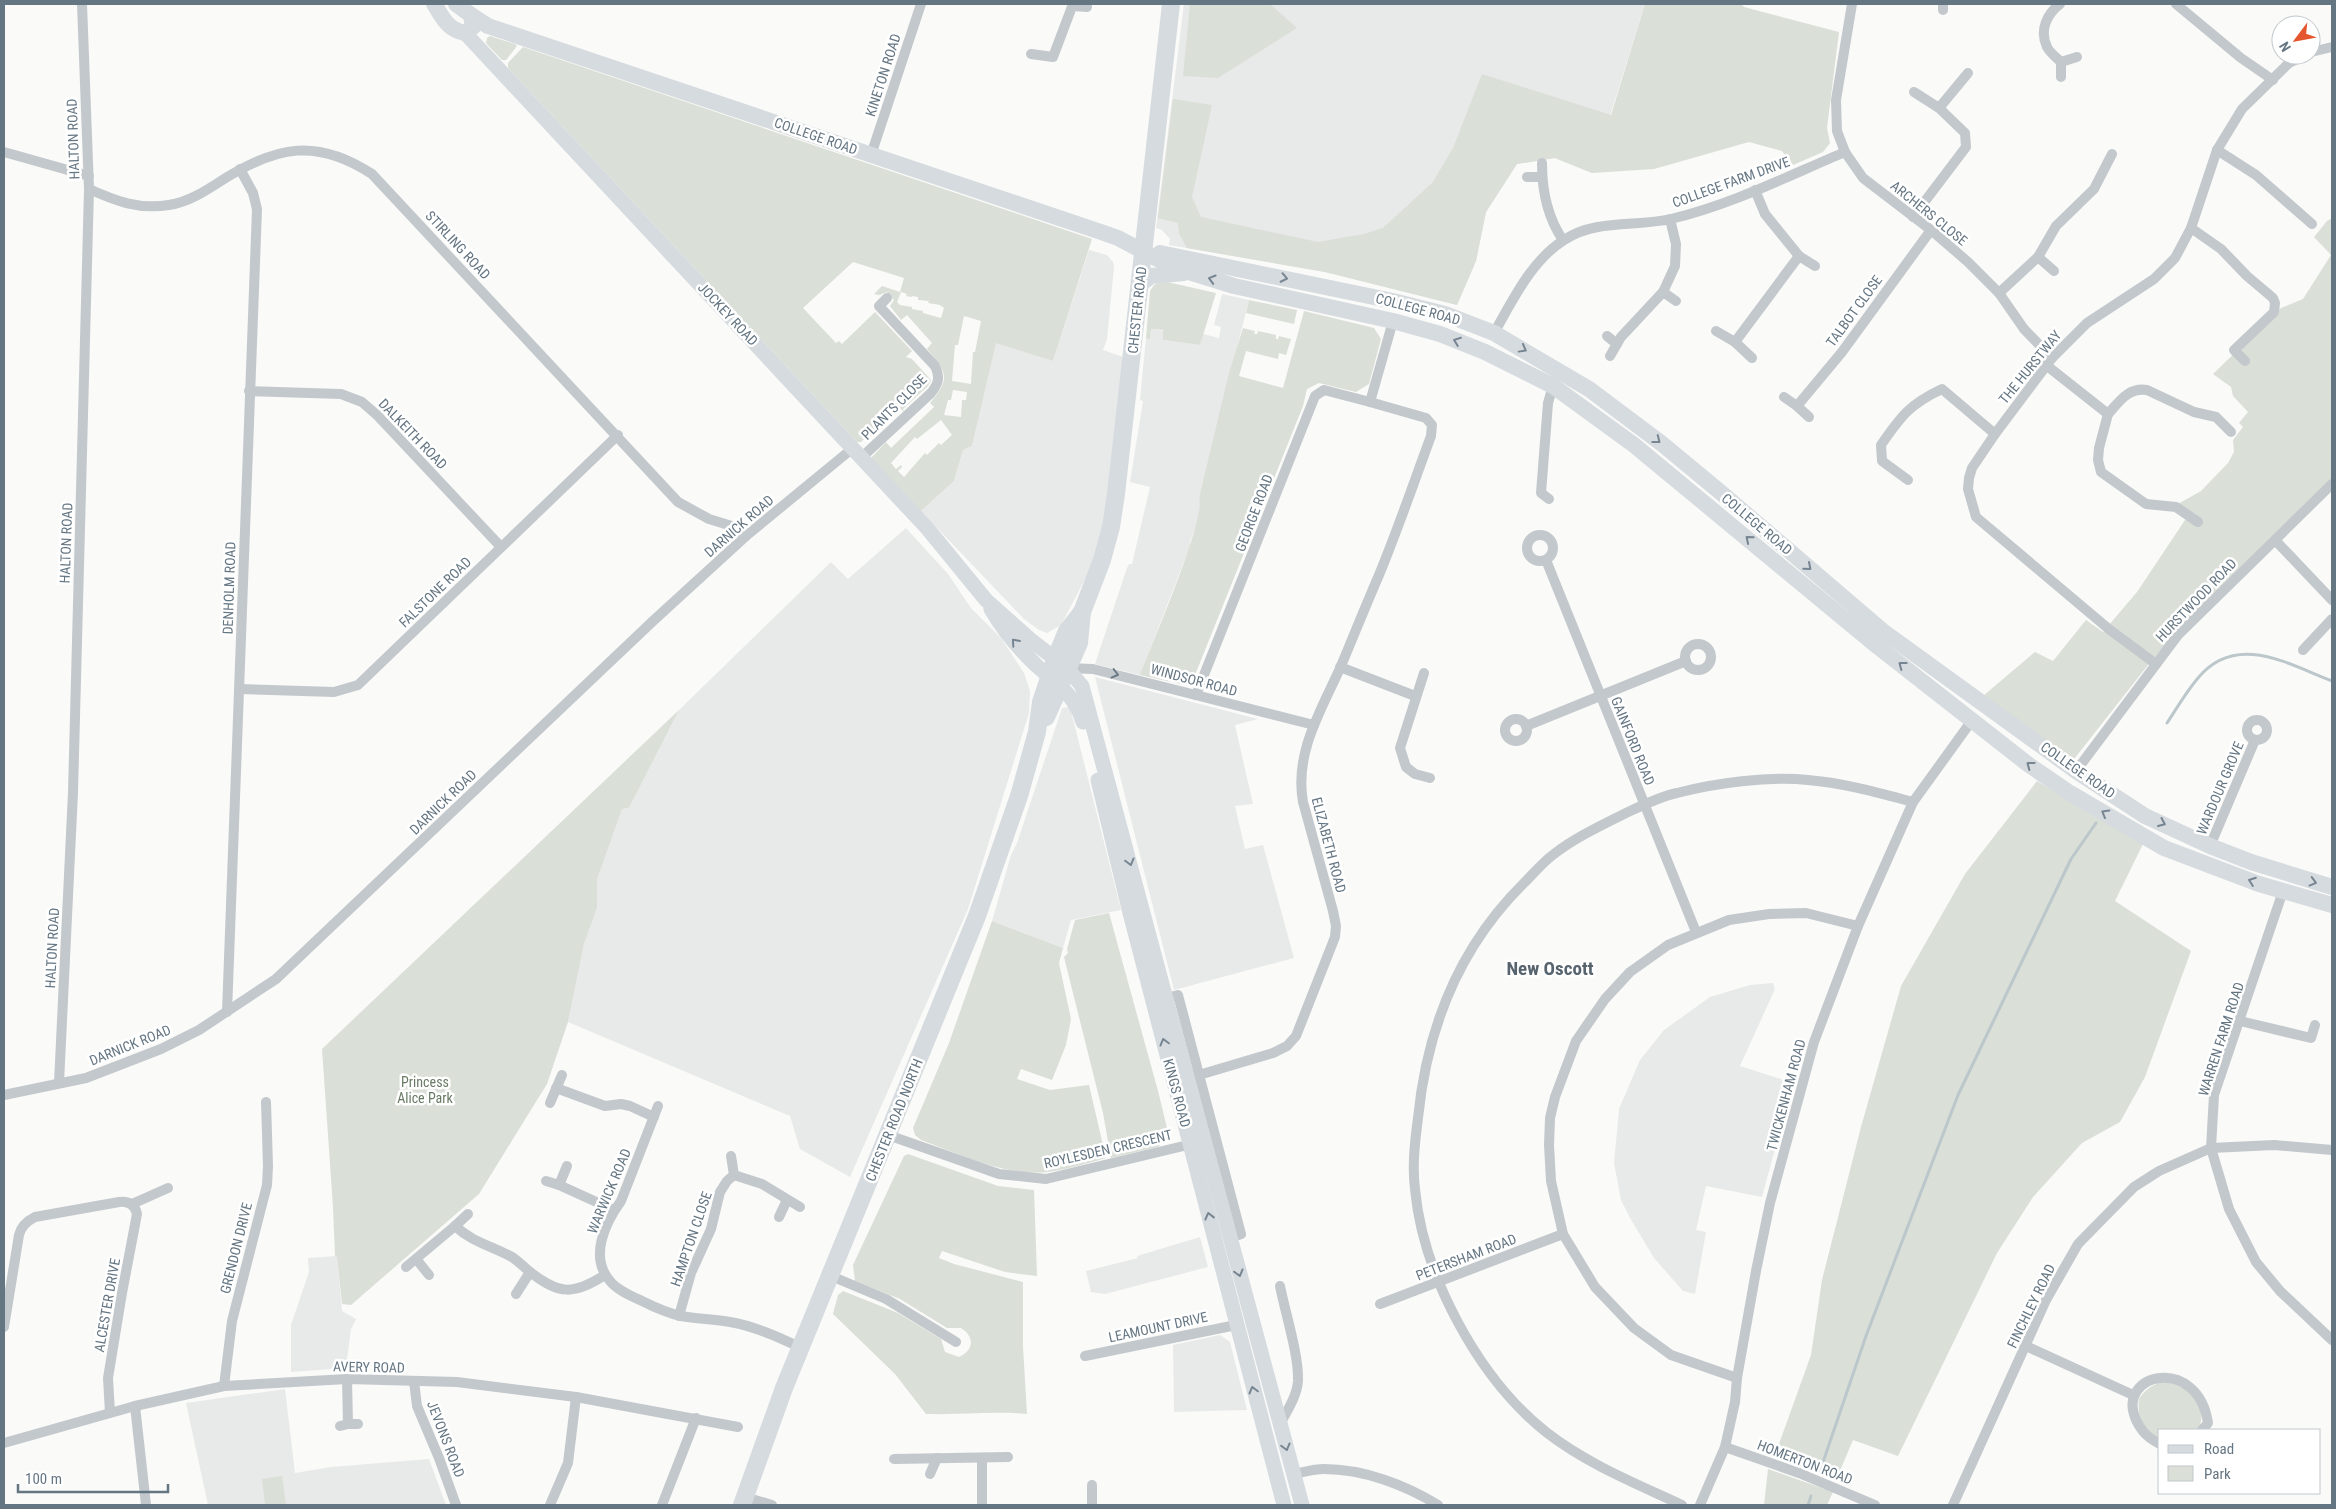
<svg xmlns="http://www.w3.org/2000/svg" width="2336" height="1509" font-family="'Roboto Condensed',sans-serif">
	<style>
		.built { fill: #e8e9e9 }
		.green { fill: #dadfd7; fill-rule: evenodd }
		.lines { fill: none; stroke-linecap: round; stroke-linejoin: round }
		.stream { stroke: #bbc7cb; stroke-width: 3 }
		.minor { stroke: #c3c8cc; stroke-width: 10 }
		.secondary { stroke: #d6dbdf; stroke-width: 15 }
		.primary { stroke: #d6dbdf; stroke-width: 16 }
		.trunk { stroke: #d6dbdf; stroke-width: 18 }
		.oneway { stroke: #768591 }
		.oneway2 { stroke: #6a7a87 }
		.labels { text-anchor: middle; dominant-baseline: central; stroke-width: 5; stroke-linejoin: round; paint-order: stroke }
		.street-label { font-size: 14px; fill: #657683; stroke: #fff }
		.park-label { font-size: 14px; fill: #687a64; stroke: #fff }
		.district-label { font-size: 19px; font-weight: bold; fill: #57646e; stroke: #fff }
	</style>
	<rect width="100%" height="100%" fill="#fafaf8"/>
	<g class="built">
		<polygon points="1184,4 1645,4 1592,173 1555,158 1517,164 1486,212 1476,261 1457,305 1325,272 1169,245 1170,239 1162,230 1156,228"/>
		<polygon points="1089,250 1107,255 1113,262 1114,267 1107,339 1103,350 1123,357 1107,513 1093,564 1061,625 1047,633 1039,630 1024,619 921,511 954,481 963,450 972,446 996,342 1053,361"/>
		<polygon points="1222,294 1249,300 1199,498 1201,504 1199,518 1190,542 1190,546 1140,675 1095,664 1127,568 1129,564 1132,564 1150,487 1130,482 1143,401 1140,400 1146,338 1150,338 1151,329 1164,331 1163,340 1200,345 1203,334 1219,338 1221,327 1214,325"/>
		<polygon points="906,528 948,574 971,608 1001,638 1024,673 1030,691 1029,713 968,909 850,1177 800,1149 790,1116 568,1022 584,944 597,908 597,880 622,809 629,808 679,710 831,562 848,579"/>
		<polygon points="1095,677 1258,719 1235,725 1253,804 1235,806 1245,849 1263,845 1294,958 1174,990"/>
		<polygon points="1070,707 1121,910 1071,920 1063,948 992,921 1011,855 1017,843 1062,708"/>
		<polygon points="1773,983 1775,989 1740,1066 1793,1083 1762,1197 1706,1186 1696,1230 1706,1232 1695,1294 1683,1291 1654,1258 1630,1218 1621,1200 1614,1163 1619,1109 1640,1060 1664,1030 1710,997 1750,985"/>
		<polygon points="1200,1237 1208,1267 1105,1294 1091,1292 1086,1271 1138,1258 1137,1256"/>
		<polygon points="337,1256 342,1311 356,1319 351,1329 346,1368 291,1372 291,1325 309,1272 308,1258"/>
		<polygon points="1220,1335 1230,1342 1247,1410 1174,1412 1173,1345"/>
		<polygon points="285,1389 295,1473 331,1467 429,1459 446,1505 208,1505 186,1403"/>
	</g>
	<g class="green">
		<polygon points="1190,4 1270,4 1297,28 1218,78 1183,76"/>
		<polygon points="1645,4 1741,4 1744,7 1839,32 1827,128 1830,143 1823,152 1793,165 1782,151 1749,142 1654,169 1592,173 1555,158 1517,164 1486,212 1476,261 1457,305 1325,272 1187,248 1179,233 1178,223 1158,218 1173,99 1212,105 1192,197 1201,217 1318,242 1364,234 1383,228 1433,182 1453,148 1482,74 1611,115"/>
		<polygon points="490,36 515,44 517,46 506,60 502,60 486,43 487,38"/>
		<path d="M523,47L1092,239L1053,361L996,343L972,446L963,450L954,481L921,511L871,458L886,442L891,448L934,407L930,403C951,378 947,372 927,349L932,343L907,315L901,320L890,306L894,300L887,292L879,295L874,294L882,286L900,292L904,278L853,262L803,308L836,343L839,341L842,344L875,312L912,351L906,357L912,359L931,380L928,386L903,409L904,412L898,406L861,442H857L508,68V63ZM901,292L907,294L906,296L911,297L912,296L918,297V300L929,301L928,303L940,305L944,308L941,318L923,313V311L912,309V307L900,305L897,302ZM964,316L981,321L975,352H973L971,384L952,381L955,345H958ZM953,390L967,392L966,400H962L961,417L944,415L948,400H951ZM941,420L952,435L941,445L939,443L927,455L925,453L904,477L898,471L902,467L901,465L896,469L891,463L915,437L917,439Z"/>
		<polygon points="2332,218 2332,478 2175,634 2148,665 2071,763 1983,696 2035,652 2053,661 2086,620 2103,632 2137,592 2189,514 2176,505 2201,491 2228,463 2234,452 2233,440 2243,427 2239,423 2248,412 2233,396 2231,387 2213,374 2281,308 2303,299 2331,255 2314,237 2327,221"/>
		<polygon points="1163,281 1216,293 1200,345 1163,340 1163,330 1151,329 1150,339 1146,338 1150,291 1154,285"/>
		<polygon points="1249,300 1297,310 1294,324 1246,313"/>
		<path d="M1304,311L1374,328L1381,339L1369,384L1356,392L1319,383L1307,389L1303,406L1193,680L1185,685L1140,675C1151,646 1207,517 1199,498L1229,373L1243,328L1255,331L1254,334H1257L1258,331L1276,335V339H1278L1279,336L1291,339L1286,355L1279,353L1278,359L1246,351L1239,376L1283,388Z"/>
		<polygon points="679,710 629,808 622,809 597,880 597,908 584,944 568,1022 547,1084 479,1194 351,1305 342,1304 337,1257 335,1256 333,1207 322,1049"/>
		<polygon points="2037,781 2143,844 2115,901 2191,951 2145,1077 2120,1122 2082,1143 2033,1197 1997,1253 1898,1456 1853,1440 1837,1478 1775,1455 1811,1355 1822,1280 1861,1127 1901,986 1965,874"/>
		<polygon points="1109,913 1158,1091 1169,1136 1158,1147 1111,1158 1103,1113 1064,957 1068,953 1067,949 1075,920"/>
		<path d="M992,921L1063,948L1059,963L1071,1019L1066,1045L1052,1080L1021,1069L1017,1079L1050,1090L1089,1085L1106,1158C1089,1163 1072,1168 1054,1171C1010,1179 962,1155 921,1140L915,1135L913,1128L949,1043Z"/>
		<path d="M908,1154L998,1186L1034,1190L1037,1276L1005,1272L942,1251L939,1258L954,1264L1023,1282V1347L1027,1414C993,1411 960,1415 926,1414L895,1374L833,1314L838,1295L843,1291L898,1313L941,1339L945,1352L959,1357C974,1350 975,1337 961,1328H947L900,1299L855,1281L853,1265L904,1156Z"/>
		<path d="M2169,1381C2175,1385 2186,1388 2190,1393C2200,1404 2206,1418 2197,1430H2160V1439C2142,1430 2137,1418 2139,1399C2146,1388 2156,1382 2169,1381Z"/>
		<polygon points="1768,1469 1833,1492 1827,1505 1764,1505"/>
		<polygon points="282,1476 286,1505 265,1505 262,1479"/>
	</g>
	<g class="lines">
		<g class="stream">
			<path d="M2167,723C2177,708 2186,692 2198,678C2236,632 2288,664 2332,681"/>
			<polyline points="1820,1471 1866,1336 1958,1095 2071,859 2096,823"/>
			<polyline points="1808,1505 1811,1496"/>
		</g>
		<g class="minor">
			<polyline points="1852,4 1836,100 1837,131 1845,152 1863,178 1931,230 1968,262 1999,293 2024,329 2052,358"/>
			<path d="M2060,4C2047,14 2039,30 2047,47C2049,52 2057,58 2061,62V77"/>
			<polyline points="2176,4 2241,58 2273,80"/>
			<polyline points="1073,6 1087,7"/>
			<polyline points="1943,10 1943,4"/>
			<polyline points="2311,52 2332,47"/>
			<polyline points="1031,54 1053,57 1073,4"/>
			<polyline points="2061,62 2077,57"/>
			<polyline points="1939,108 1968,73"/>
			<polyline points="2217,150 2256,175 2312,224"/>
			<polyline points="4,152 89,176"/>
			<polyline points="871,155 921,4"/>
			<path d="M1542,163C1542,191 1547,217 1563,240"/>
			<polyline points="1527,177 1542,177"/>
			<path d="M89,189C116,201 138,210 169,205C189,202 207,190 224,179C277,146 317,138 372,174L678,502L709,519L735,527L746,536"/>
			<polyline points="1913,217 1966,147 1965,133 1939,108 1914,92"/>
			<polyline points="2191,228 2221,249 2247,276 2273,298 2275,303 2274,312 2234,350 2245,361"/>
			<polyline points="1799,256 1815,266"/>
			<polyline points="2038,257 2054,271"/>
			<polyline points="1663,292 1676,301"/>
			<polyline points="1999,293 2038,257 2056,226 2094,189 2112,154"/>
			<polyline points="1716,331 1735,342"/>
			<path d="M1494,333C1513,300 1531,261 1564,240C1595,219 1636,227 1671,219C1731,205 1788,176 1845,152"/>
			<polyline points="1607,336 1617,344"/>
			<polyline points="1610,356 1621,337 1663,292 1675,266 1676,244 1670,219"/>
			<polyline points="1752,358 1735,342 1799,256 1765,214 1755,190"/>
			<polyline points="2046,365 2108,414 2099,448 2098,460 2101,472 2146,504 2176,507 2198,522"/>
			<polyline points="249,391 341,394 362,402 378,416 501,547"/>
			<polyline points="1784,397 1797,406"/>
			<path d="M2108,414C2119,402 2128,387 2147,390L2194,412L2216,417L2231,432"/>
			<polyline points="1809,417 1797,406 1842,352 1931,230"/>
			<path d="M862,457L931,393C939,383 940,377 935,366L879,306L887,298"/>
			<path d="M1908,480L1882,461L1881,445C1901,416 1910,404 1942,389L1995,434"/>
			<polyline points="1549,499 1541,493 1548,403 1553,386"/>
			<circle cx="1540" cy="548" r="13"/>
			<polyline points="2275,540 2332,600"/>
			<polyline points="1546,560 1696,932"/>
			<circle cx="1698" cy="657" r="13"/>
			<polyline points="2303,650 2332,619"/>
			<polyline points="2156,664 2110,630 1976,517 1968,489 1969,478 1972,468 1995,434 2052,358 2087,323 2154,279 2175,258 2191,228 2217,150 2242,109 2289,63 2305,55"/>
			<polyline points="1340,667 1415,696"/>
			<polyline points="1067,668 1093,669 1314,725"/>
			<polyline points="1424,673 1400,748 1406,767 1415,774 1430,778"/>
			<polyline points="240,689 334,692 358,685 618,435"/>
			<polyline points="1196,695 1315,396 1324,390 1370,402"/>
			<circle cx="1516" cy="730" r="11"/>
			<circle cx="2257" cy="730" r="10"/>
			<polyline points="1526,726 1686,661"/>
			<polyline points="2076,771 2178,635 2332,484"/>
			<polyline points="2210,846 2255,740"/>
			<polyline points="2283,891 2214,1095 2211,1148 2229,1209 2256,1262 2280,1291 2332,1340"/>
			<polyline points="1167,998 1178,995 1241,1234 1230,1238"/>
			<polyline points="227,1012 257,209 253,193 240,169"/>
			<polyline points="2240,1021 2311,1038 2315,1025"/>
			<path d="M1182,1080L1273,1053L1287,1046L1296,1036L1335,937L1336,926L1333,911L1303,802C1294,752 1322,709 1341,666C1354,635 1366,605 1379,575C1398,529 1414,482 1431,436L1432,425L1426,418L1370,402L1393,321"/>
			<polyline points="59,1083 73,792 89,189 82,4"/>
			<polyline points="556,1088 605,1106 621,1104 630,1106 654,1117"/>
			<polyline points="4,1095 86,1078 161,1049 199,1030 276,979 653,621 746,536 853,448"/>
			<polyline points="550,1103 562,1075"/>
			<path d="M658,1106L621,1201C605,1223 589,1257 610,1281C617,1290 631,1296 642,1301C654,1307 667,1313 681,1316C697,1319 714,1319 730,1322C754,1326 779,1337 801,1348"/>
			<polyline points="888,1135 999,1174 1046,1179 1196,1143"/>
			<polyline points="731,1156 734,1175"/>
			<polyline points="546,1181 559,1185 567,1166"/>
			<polyline points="559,1185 614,1210"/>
			<polyline points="132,1204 168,1188"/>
			<polyline points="779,1217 787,1200"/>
			<polyline points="455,1226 468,1214"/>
			<polyline points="417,1260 429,1275"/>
			<path d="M406,1267L455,1226C472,1242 492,1246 512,1257C518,1261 524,1267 530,1272C560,1295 573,1295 605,1275"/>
			<polyline points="831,1276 886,1299 956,1342"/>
			<path d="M1280,1286C1285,1312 1299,1355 1298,1381C1297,1396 1287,1411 1280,1424"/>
			<polyline points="516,1294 530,1272"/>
			<polyline points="1380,1304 1563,1234"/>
			<polyline points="679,1316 691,1273 711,1229 720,1192 727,1181 734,1175 762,1184 800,1207"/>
			<path d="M4,1327L19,1235C21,1226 27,1221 35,1217L119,1202C129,1201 135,1205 137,1214L122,1293L108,1378L110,1413"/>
			<polyline points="2026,1346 2133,1395"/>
			<polyline points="1085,1356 1236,1325"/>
			<polyline points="1737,1378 1671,1355 1634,1328 1595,1287 1563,1234 1551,1181 1549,1145 1550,1118 1555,1097 1576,1041 1605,999 1630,972 1668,945 1729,920 1769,914 1806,913 1858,926"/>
			<polyline points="414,1381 417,1406 439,1458 456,1505"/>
			<polyline points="224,1386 232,1321 267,1185 268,1166 266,1102"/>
			<polyline points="135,1406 146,1505"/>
			<polyline points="348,1424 358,1424"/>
			<polyline points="340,1426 348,1424 347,1379"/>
			<polyline points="4,1443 135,1406 224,1386 347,1379 457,1382 576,1397 738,1427"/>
			<path d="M2160,1444C2148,1438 2142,1432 2136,1420C2115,1372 2198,1355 2208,1423L2202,1430"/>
			<polyline points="1725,1447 1799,1473 1875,1505"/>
			<polyline points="894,1459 1008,1457"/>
			<polyline points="930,1474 937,1458"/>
			<path d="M1294,1474C1304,1472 1314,1469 1324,1469C1364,1469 1405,1485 1438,1505"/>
			<polyline points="1092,1485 1092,1505"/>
			<polyline points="745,1497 772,1505"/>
			<polyline points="550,1505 568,1463 576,1397"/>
			<polyline points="662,1505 696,1418"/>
			<polyline points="982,1505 982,1458"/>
			<path d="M1682,1505C1635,1483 1587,1464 1546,1432C1478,1378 1423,1275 1415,1189C1412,1166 1415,1141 1418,1118C1427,1028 1459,947 1524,883C1534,873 1543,862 1554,854C1575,838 1598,827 1622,815C1639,807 1658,797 1677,793C1715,783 1768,776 1808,780C1844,783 1879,793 1913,802"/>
			<polyline points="1700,1505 1725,1447 1735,1402 1737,1378 1756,1271 1770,1203 1814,1042 1858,926 1913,802 1973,719"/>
			<polyline points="1953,1505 2046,1300 2078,1244 2134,1187 2159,1171 2211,1148 2274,1145 2332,1150"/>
		</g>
		<g class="secondary">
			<polyline points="465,33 927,528 986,600 1032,641 1067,668 1082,686 1302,1505"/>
			<path d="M991,609C1003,630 1020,650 1037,666C1056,683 1075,695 1083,722"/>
			<polyline points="1098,780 1130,913 1284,1505"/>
		</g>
		<g class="primary">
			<path d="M434,4C443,18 447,29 465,33L473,27L471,15L456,4"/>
			<polyline points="471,15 488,26 1101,232 1118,238 1167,264 1189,272 1234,286 1393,321 1440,334 1485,352 1553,386 1634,445 1877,646 2029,765 2070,793 2164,848 2259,884 2332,905"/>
			<polyline points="1160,253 1393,301 1445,314 1494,333 1589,389 1661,443 1725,496 1884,632 2076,771 2145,816 2210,846 2251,862 2332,887"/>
			<polyline points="1139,285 1151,276 1184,273"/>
		</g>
		<g class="trunk">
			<polyline points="1046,717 1079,643 1082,612"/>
			<polyline points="742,1505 784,1388 977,916 1019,796 1037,732 1041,702 1055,660 1067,631 1082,612 1102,560 1111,527 1116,494 1171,4"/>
		</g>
	</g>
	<defs><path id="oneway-chevron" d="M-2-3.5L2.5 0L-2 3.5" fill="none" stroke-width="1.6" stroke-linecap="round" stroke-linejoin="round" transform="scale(1.25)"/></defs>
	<g class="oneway">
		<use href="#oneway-chevron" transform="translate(1284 278) rotate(12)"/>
		<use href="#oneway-chevron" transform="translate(1212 279) rotate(-164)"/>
		<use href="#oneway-chevron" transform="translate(1457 341) rotate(-159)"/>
		<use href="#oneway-chevron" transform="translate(1523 349) rotate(29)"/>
		<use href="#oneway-chevron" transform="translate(1657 440) rotate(38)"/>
		<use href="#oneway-chevron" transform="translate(1749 539) rotate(-140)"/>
		<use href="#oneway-chevron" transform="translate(1808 567) rotate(41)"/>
		<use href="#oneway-chevron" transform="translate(1015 642) rotate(-131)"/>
		<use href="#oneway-chevron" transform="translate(1902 665) rotate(-143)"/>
		<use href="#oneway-chevron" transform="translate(2030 765) rotate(-143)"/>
		<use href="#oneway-chevron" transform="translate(2105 813) rotate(-150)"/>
		<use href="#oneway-chevron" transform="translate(2162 823) rotate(24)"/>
		<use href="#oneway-chevron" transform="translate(1130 862) rotate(75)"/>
		<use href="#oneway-chevron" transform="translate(2252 881) rotate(-160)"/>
		<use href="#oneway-chevron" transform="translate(2313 882) rotate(15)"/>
		<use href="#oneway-chevron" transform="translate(1164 1042) rotate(-105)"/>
		<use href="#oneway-chevron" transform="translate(1209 1216) rotate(-104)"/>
		<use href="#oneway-chevron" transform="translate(1239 1273) rotate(75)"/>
		<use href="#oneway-chevron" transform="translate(1253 1390) rotate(-105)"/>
		<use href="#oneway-chevron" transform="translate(1286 1447) rotate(75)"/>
	</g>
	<use class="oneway2" href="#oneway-chevron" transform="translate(1115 674) rotate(14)"/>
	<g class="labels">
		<g class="street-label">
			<text transform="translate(883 75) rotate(-72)">KINETON ROAD</text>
			<text transform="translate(816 136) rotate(19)">COLLEGE ROAD</text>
			<text transform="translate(73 139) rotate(-92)">HALTON ROAD</text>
			<text transform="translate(1731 182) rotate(-20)">COLLEGE FARM DRIVE</text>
			<text transform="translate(1929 213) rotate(39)">ARCHERS CLOSE</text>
			<text transform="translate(458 245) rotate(47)">STIRLING ROAD</text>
			<text transform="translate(1418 309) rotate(15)">COLLEGE ROAD</text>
			<text transform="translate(1137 310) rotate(-84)">CHESTER ROAD</text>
			<text transform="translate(1854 311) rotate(-54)">TALBOT CLOSE</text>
			<text transform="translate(728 314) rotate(47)">JOCKEY ROAD</text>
			<text transform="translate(2030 367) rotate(-51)">THE HURSTWAY</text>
			<text transform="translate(894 407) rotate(-45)">PLANTS CLOSE</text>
			<text transform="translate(413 434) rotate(46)">DALKEITH ROAD</text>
			<text transform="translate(1254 513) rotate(-69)">GEORGE ROAD</text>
			<text transform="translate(1757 524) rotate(40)">COLLEGE ROAD</text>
			<text transform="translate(739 526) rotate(-41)">DARNICK ROAD</text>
			<text transform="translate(66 543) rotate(-88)">HALTON ROAD</text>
			<text transform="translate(229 588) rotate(-88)">DENHOLM ROAD</text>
			<text transform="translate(435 592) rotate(-44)">FALSTONE ROAD</text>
			<text transform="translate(2196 600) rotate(-46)">HURSTWOOD ROAD</text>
			<text transform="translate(1194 680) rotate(15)">WINDSOR ROAD</text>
			<text transform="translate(1633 741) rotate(68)">GAINFORD ROAD</text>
			<text transform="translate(2078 770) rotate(35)">COLLEGE ROAD</text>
			<text transform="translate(2220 788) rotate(-67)">WARDOUR GROVE</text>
			<text transform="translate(443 802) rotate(-44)">DARNICK ROAD</text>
			<text transform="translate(1329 845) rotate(75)">ELIZABETH ROAD</text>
			<text transform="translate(52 948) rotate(-87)">HALTON ROAD</text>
			<text transform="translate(2221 1039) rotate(-72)">WARREN FARM ROAD</text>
			<text transform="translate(130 1045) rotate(-22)">DARNICK ROAD</text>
			<text transform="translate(1177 1093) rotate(75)">KINGS ROAD</text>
			<text transform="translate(1786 1095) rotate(-75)">TWICKENHAM ROAD</text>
			<text transform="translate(894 1120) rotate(-68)">CHESTER ROAD NORTH</text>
			<text transform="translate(1108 1149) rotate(-13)">ROYLESDEN CRESCENT</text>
			<text transform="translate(609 1191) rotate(-67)">WARWICK ROAD</text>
			<text transform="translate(691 1239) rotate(-71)">HAMPTON CLOSE</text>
			<text transform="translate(236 1248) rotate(-76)">GRENDON DRIVE</text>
			<text transform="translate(1466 1257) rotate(-21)">PETERSHAM ROAD</text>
			<text transform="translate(107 1305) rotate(-80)">ALCESTER DRIVE</text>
			<text transform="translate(2031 1306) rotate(-64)">FINCHLEY ROAD</text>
			<text transform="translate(1158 1327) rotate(-12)">LEAMOUNT DRIVE</text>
			<text transform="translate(369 1367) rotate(1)">AVERY ROAD</text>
			<text transform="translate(446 1439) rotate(69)">JEVONS ROAD</text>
			<text transform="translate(1805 1462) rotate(21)">HOMERTON ROAD</text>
		</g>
		<g class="park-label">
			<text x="425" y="1082">Princess<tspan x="425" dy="16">Alice Park</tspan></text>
		</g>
		<g class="district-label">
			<text x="1550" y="968">New Oscott</text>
		</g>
	</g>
	<rect width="2336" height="1509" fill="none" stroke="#657683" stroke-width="10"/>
	<rect x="2158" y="1429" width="162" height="65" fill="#ffffff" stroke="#c1c8cd"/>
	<rect x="2168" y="1445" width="25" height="8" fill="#d6dbdf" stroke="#c1c8cd"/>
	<text x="2204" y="1454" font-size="15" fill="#657683">Road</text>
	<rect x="2168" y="1466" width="25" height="15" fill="#dadfd7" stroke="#c1c8cd"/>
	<text x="2204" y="1479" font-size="15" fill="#657683">Park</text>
	<g transform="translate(2296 40) rotate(238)"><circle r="24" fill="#ffffff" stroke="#c1c8cd"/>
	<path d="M0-4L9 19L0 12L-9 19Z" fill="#e4572e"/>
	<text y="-8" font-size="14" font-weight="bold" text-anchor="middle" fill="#657683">N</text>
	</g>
	<path d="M18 1484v8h150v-8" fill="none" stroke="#657683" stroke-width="2.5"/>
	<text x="25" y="1484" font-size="15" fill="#657683" stroke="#ffffff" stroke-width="4" paint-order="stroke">100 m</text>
</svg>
